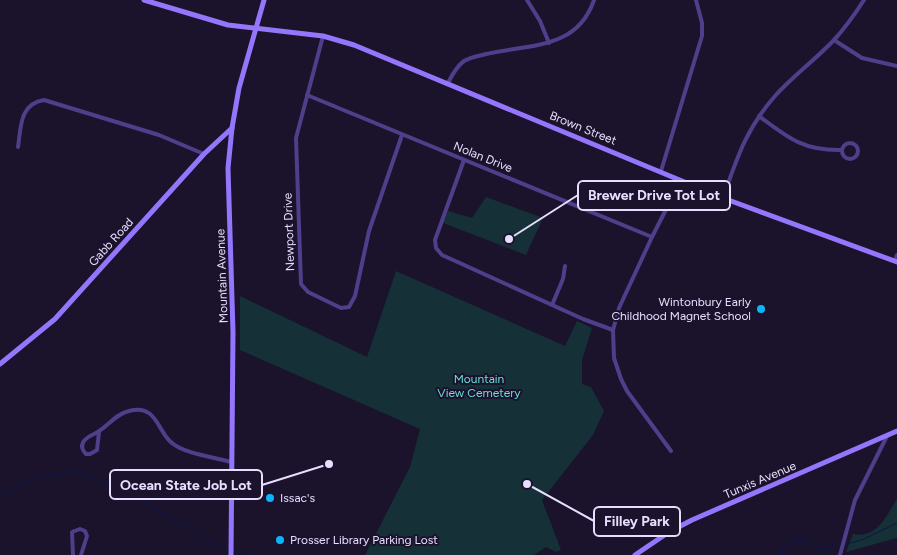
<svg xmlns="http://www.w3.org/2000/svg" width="897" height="555" font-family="Figtree,sans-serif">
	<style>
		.green { fill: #153036 }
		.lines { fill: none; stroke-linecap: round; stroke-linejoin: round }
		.stream { stroke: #0c164a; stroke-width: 1 }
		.street { stroke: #503e8a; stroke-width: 4 }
		.secondary { stroke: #9476fd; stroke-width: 5 }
		.poi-dot { fill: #0cb4fb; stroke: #1b122c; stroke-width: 2 }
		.labels { text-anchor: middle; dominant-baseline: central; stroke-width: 4; stroke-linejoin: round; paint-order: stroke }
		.street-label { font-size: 12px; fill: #e7ddfe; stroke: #1b122c }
		.poi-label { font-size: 12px; fill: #e7ddfe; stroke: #1b122c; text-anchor: start }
		.park-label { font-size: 12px; fill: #68dfd9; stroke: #1b122c }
		.leader { fill: none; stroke: #e7ddfe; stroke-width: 2 }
		.callout-dot { fill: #e7ddfe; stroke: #1b122c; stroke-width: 2 }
		.callout { fill: #1b122c; stroke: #e7ddfe; stroke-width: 2 }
		.callout-label { font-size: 14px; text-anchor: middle; font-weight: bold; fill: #e7ddfe }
	</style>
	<rect width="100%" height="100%" fill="#1b122c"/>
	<g class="green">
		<polygon points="486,197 543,218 526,255 443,223 448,211 472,218"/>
		<polygon points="396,271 565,346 577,321 592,328 582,360 582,384 591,387 604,411 593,435 542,500 561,550 556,552 546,547 534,555 365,555 410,467 420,429 240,350 240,296 367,357"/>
		<path d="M897,499V538L846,552L853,534C877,539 886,516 897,499Z"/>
	</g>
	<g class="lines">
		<g class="stream">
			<polyline points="0,493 7,493 20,484 48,475 78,472 124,490 175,521 190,526 210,542 225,550"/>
			<polyline points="848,544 864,539 897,523"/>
			<polyline points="236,552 243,555"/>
			<polyline points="785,555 782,552 783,548 789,541 805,540 820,549 839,545"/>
		</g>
		<g class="street">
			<polyline points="527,0 540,21 549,43"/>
			<polyline points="323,36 296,138 301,284 308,292 341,308 349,307 355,296 369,231 402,135"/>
			<polyline points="834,40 862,58 897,66"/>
			<path d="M448,83C452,75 457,66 464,61C471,57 479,56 486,54C529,44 577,50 594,0"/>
			<polyline points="307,95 652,237"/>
			<path d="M759,116C788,138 804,151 842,150"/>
			<circle cx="850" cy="151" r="8"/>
			<path d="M18,147C21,128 19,104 44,100L159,135L204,154"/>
			<polyline points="464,160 435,240 436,248 442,255 583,319 613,330"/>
			<polyline points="661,171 702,36 702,23 696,0"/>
			<path d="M723,198C737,158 746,129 775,96C793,76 815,60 834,40C845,28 855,14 864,0"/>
			<polyline points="895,261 897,255"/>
			<polyline points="552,305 563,279 565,266"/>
			<path d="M99,432L97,450L90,454H86C77,445 85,438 94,434C107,428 115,414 129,411C157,403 158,433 172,443C185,454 214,457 231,462"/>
			<polyline points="671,451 627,391 621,379 614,358 613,330 619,308 652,237 681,180"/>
			<polyline points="73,555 72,532 80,529 85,531 87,536 81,555"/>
			<polyline points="840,555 855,500 887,436"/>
		</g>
		<g class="secondary">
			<polyline points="144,0 228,25 323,36 354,45 723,198 897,262"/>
			<polyline points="0,364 55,319 204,154 232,128"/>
			<polyline points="231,555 233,332 228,168 232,128 239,88 264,0"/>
			<polyline points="635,555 669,532 692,520 897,431"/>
		</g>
	</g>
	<g class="poi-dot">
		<circle cx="761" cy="309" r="5"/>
		<circle cx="270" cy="498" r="5"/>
		<circle cx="280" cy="540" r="5"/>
	</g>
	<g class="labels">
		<g class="street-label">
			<text transform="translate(583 128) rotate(22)">Brown Street</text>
			<text transform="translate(483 157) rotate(22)">Nolan Drive</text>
			<text transform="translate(289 232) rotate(-92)">Newport Drive</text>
			<text transform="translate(111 242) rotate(-48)">Gabb Road</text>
			<text transform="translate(222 276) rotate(-92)">Mountain Avenue</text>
			<text transform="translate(760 480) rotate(-23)">Tunxis Avenue</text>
		</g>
		<g class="poi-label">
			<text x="751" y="302" text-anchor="end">Wintonbury Early<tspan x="751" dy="14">Childhood Magnet School</tspan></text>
			<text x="280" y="498">Issac's</text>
			<text x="290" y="540">Prosser Library Parking Lost</text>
		</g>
		<g class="park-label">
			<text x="479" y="379">Mountain<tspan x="479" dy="14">View Cemetery</tspan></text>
		</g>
	</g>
	<path class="leader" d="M509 239L578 195M329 464L262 485M527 484L594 521"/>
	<g class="callout-dot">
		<circle cx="509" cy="239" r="5"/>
		<circle cx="329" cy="464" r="5"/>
		<circle cx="527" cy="484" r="5"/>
	</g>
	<g class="callout">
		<rect x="578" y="181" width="152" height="29" rx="5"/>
		<rect x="110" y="470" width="152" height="29" rx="5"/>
		<rect x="594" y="507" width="86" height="29" rx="5"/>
	</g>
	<g class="callout-label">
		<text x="654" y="200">Brewer Drive Tot Lot</text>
		<text x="186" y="490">Ocean State Job Lot</text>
		<text x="637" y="526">Filley Park</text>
	</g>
</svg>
